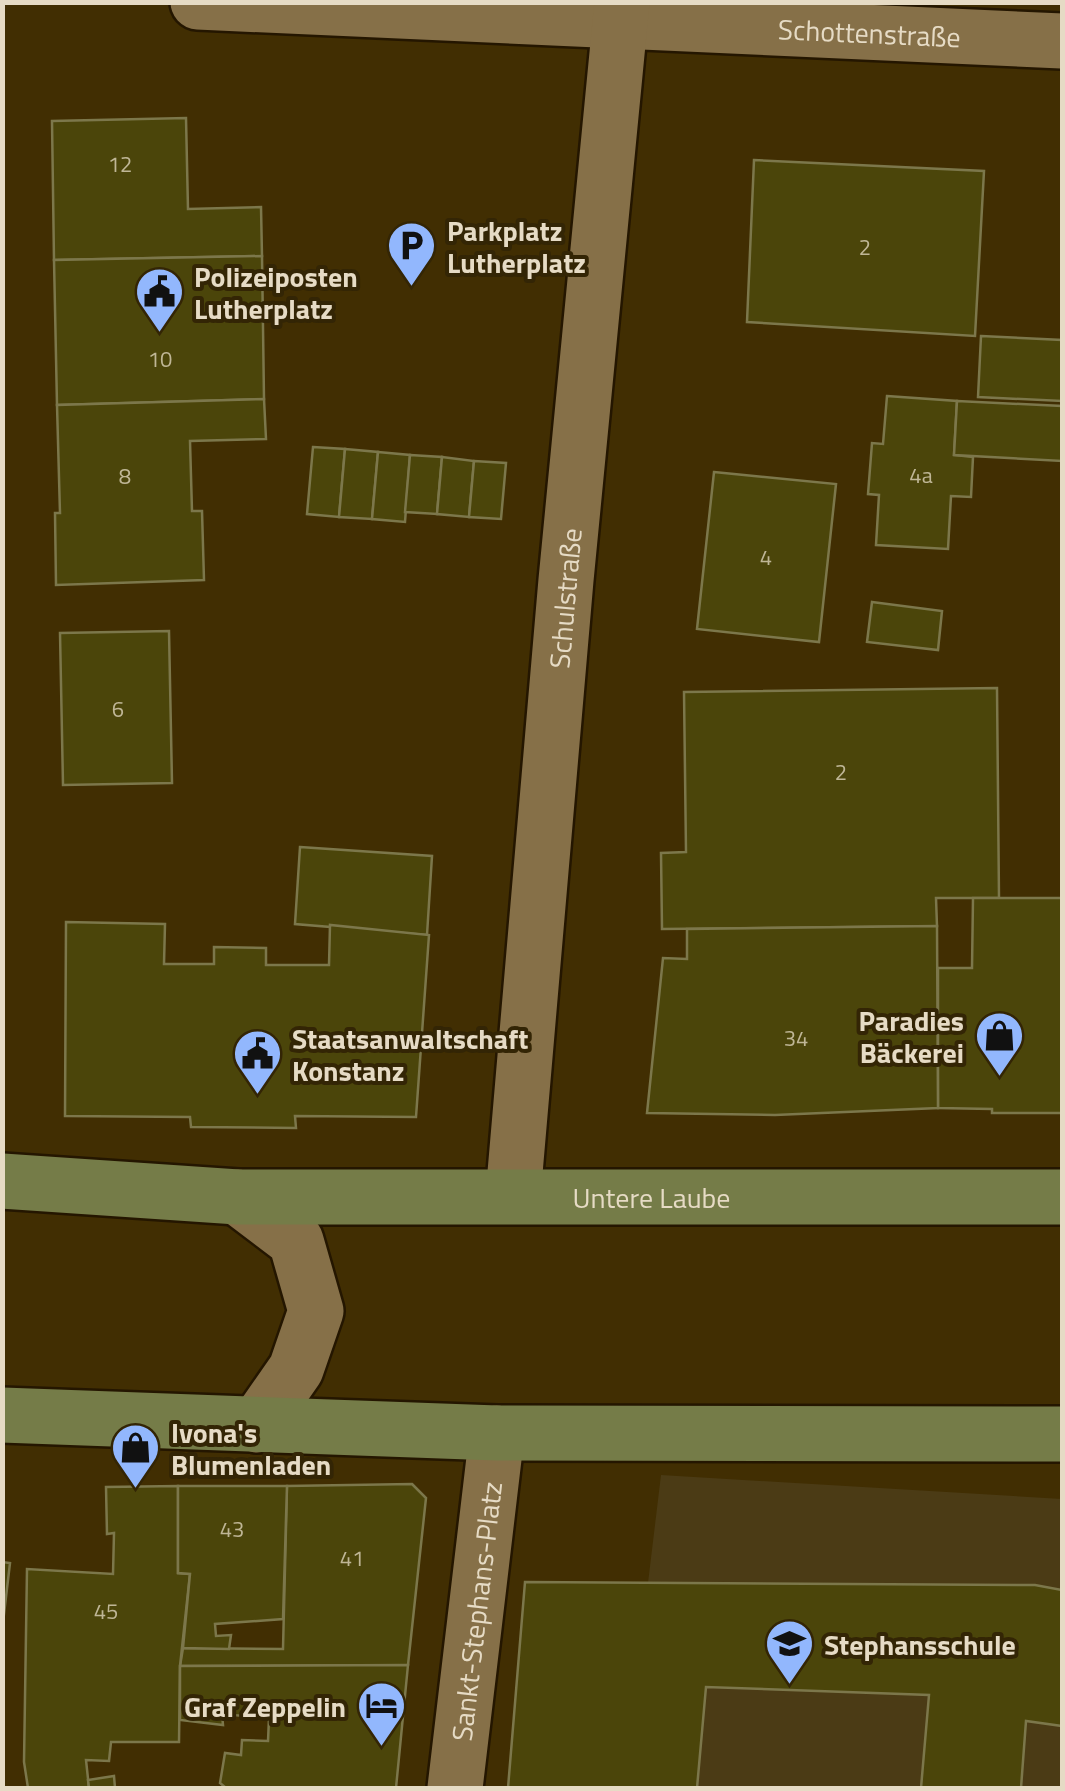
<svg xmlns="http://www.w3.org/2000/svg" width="1065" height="1791" font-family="'Titillium Web',sans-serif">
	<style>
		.built { fill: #4b3b15 }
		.building { fill: #4b450a; stroke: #7c774b; stroke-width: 2.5 }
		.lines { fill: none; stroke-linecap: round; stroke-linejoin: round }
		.minor-casing { stroke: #241600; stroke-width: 60 }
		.secondary-casing { stroke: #241600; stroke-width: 60 }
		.minor { stroke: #867048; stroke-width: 55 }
		.secondary { stroke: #757c48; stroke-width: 55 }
		.labels { text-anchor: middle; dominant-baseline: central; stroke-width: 8; stroke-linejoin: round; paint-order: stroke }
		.number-label { font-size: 22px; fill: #bfb696 }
		.street-label { font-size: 28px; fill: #e6dbc5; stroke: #332505 }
		.poi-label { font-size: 28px; font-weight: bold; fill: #e6dbc5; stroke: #332505; text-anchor: start }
	</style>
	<rect width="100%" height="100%" fill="#412e02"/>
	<polygon class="built" points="661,1475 1062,1499 1062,1788 508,1788 525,1582 648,1583"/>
	<g class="building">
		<polygon points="186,118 188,209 261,207 262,256 54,260 52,121"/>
		<polygon points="754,160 984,171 975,336 747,322"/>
		<polygon points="262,256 264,399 57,405 54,260"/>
		<polygon points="981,336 1062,340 1062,401 978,397"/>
		<polygon points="887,396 957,401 954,455 973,457 971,497 951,496 948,549 876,545 879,495 868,494 872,443 883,444"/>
		<polygon points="264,399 266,439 190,441 192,511 202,511 204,580 56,585 55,513 60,513 57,405"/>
		<polygon points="957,401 1062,406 1062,461 954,455"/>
		<polygon points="313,447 345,449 339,517 307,514"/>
		<polygon points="345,449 378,452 372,519 339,517"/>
		<polygon points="378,452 410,455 405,522 372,519"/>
		<polygon points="410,455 442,457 437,514 405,512"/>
		<polygon points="442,457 474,461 469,517 437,514"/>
		<polygon points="474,461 506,463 501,519 469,517"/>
		<polygon points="714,472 836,484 819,642 697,629"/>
		<polygon points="872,602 942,611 938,650 867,642"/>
		<polygon points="169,631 172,783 63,785 60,633"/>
		<polygon points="997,688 999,898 936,898 937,926 662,929 661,853 686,852 684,692"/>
		<polygon points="300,847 432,856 427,935 295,924"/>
		<polygon points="973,898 1062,898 1062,1113 992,1113 992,1109 938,1108 938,968 972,968"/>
		<polygon points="66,922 165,924 164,964 214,964 214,947 266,948 266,965 329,965 330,925 429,935 416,1117 295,1116 296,1128 191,1127 190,1117 65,1116"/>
		<polygon points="937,926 938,1108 775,1115 647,1113 663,958 687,959 687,929"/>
		<polygon points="412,1484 426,1498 408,1665 180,1666 183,1648 283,1649 287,1486"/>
		<polygon points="178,1486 178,1573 190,1574 180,1666 179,1742 111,1742 109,1761 86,1760 89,1788 28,1788 24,1762 27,1569 113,1574 114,1533 107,1534 106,1487"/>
		<polygon points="178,1486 287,1486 283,1619 215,1624 216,1636 231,1635 229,1649 183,1648 190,1574 178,1573"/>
		<polygon points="2,1562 10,1563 2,1631"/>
		<polygon points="525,1582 1035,1585 1062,1590 1062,1726 1026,1721 1021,1788 921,1788 929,1695 706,1687 697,1788 508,1788"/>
		<polygon points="408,1665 396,1788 226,1788 220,1783 225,1753 241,1755 242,1740 268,1741 269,1718 222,1714 223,1725 180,1720 180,1666"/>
		<polygon points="114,1776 115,1788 89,1788 88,1780"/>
	</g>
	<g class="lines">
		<defs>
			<g id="minor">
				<path id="s1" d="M198,2L1062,41"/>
				<path id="s2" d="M513,1196L566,580L622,2"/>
				<polyline points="238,1197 296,1241 316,1311 296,1369 257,1425"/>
				<path id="s3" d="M455,1788L497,1433"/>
			</g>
			<g id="secondary">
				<path id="s4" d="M2,1181L238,1197H1062"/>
				<polyline points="2,1415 497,1433 1062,1434"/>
			</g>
		</defs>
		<use href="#minor" class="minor-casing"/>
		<use href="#secondary" class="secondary-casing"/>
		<use href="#minor" class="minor"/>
		<use href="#secondary" class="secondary"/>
	</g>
	<defs>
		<symbol id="parking-pin" viewBox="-11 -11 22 30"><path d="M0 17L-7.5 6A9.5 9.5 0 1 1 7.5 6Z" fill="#92b7fd" stroke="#332505"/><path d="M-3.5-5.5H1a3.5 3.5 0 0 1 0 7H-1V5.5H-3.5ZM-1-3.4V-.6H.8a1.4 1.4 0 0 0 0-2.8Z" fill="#111"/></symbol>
		<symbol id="civic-pin" viewBox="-11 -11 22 30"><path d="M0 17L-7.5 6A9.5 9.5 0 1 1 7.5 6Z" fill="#92b7fd" stroke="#332505"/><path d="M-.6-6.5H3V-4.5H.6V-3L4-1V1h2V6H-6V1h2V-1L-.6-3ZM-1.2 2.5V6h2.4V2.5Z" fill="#111"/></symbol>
		<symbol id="shop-pin" viewBox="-11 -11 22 30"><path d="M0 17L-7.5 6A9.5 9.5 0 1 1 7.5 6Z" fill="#92b7fd" stroke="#332505"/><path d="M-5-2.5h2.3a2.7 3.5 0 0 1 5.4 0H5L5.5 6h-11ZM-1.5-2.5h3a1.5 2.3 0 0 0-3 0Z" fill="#111"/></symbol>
		<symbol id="school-pin" viewBox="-11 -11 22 30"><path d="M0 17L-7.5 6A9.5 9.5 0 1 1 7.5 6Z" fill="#92b7fd" stroke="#332505"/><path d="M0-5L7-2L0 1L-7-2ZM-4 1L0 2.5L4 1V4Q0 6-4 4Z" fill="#111"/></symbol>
		<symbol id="hotel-pin" viewBox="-11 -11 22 30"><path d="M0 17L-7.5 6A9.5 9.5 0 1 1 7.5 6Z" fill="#92b7fd" stroke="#332505"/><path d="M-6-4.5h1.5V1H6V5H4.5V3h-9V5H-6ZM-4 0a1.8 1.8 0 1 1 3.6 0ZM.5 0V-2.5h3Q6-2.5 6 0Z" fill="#111"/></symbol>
	</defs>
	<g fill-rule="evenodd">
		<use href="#parking-pin" x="384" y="218" width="55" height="75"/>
		<use href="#civic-pin" x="132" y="264" width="55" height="75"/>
		<use href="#shop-pin" x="972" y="1008" width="55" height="75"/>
		<use href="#civic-pin" x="230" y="1026" width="55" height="75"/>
		<use href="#shop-pin" x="108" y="1420" width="55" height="75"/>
		<use href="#school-pin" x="762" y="1616" width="55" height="75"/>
		<use href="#hotel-pin" x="354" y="1678" width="55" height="75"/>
	</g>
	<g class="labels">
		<g class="number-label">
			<text x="120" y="164">12</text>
			<text x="865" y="247">2</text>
			<text x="160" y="359">10</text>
			<text x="921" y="475">4a</text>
			<text x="125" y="476">8</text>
			<text x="766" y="557">4</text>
			<text x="118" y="709">6</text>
			<text x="841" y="772">2</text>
			<text x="796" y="1038">34</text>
			<text x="232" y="1529">43</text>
			<text x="352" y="1558">41</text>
			<text x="106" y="1611">45</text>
		</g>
		<g class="street-label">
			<text stroke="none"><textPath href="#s1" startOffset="672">Schottenstraße</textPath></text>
			<text stroke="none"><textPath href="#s2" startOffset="600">Schulstraße</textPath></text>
			<text stroke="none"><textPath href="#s4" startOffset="650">Untere Laube</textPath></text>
			<text stroke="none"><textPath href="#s3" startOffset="178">Sankt-Stephans-Platz</textPath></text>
		</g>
		<g class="poi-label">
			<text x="447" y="230">Parkplatz<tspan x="447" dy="32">Lutherplatz</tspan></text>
			<text x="194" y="276">Polizeiposten<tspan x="194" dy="32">Lutherplatz</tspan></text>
			<text x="964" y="1020" text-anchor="end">Paradies<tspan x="964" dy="32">Bäckerei</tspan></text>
			<text x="292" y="1038">Staatsanwaltschaft<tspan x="292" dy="32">Konstanz</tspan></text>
			<text x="171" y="1432">Ivona's<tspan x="171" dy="32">Blumenladen</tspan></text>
			<text x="824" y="1644">Stephansschule</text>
			<text x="346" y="1706" text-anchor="end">Graf Zeppelin</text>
		</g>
	</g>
	<rect width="1065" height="1791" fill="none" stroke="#e6dbc5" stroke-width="10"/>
</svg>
